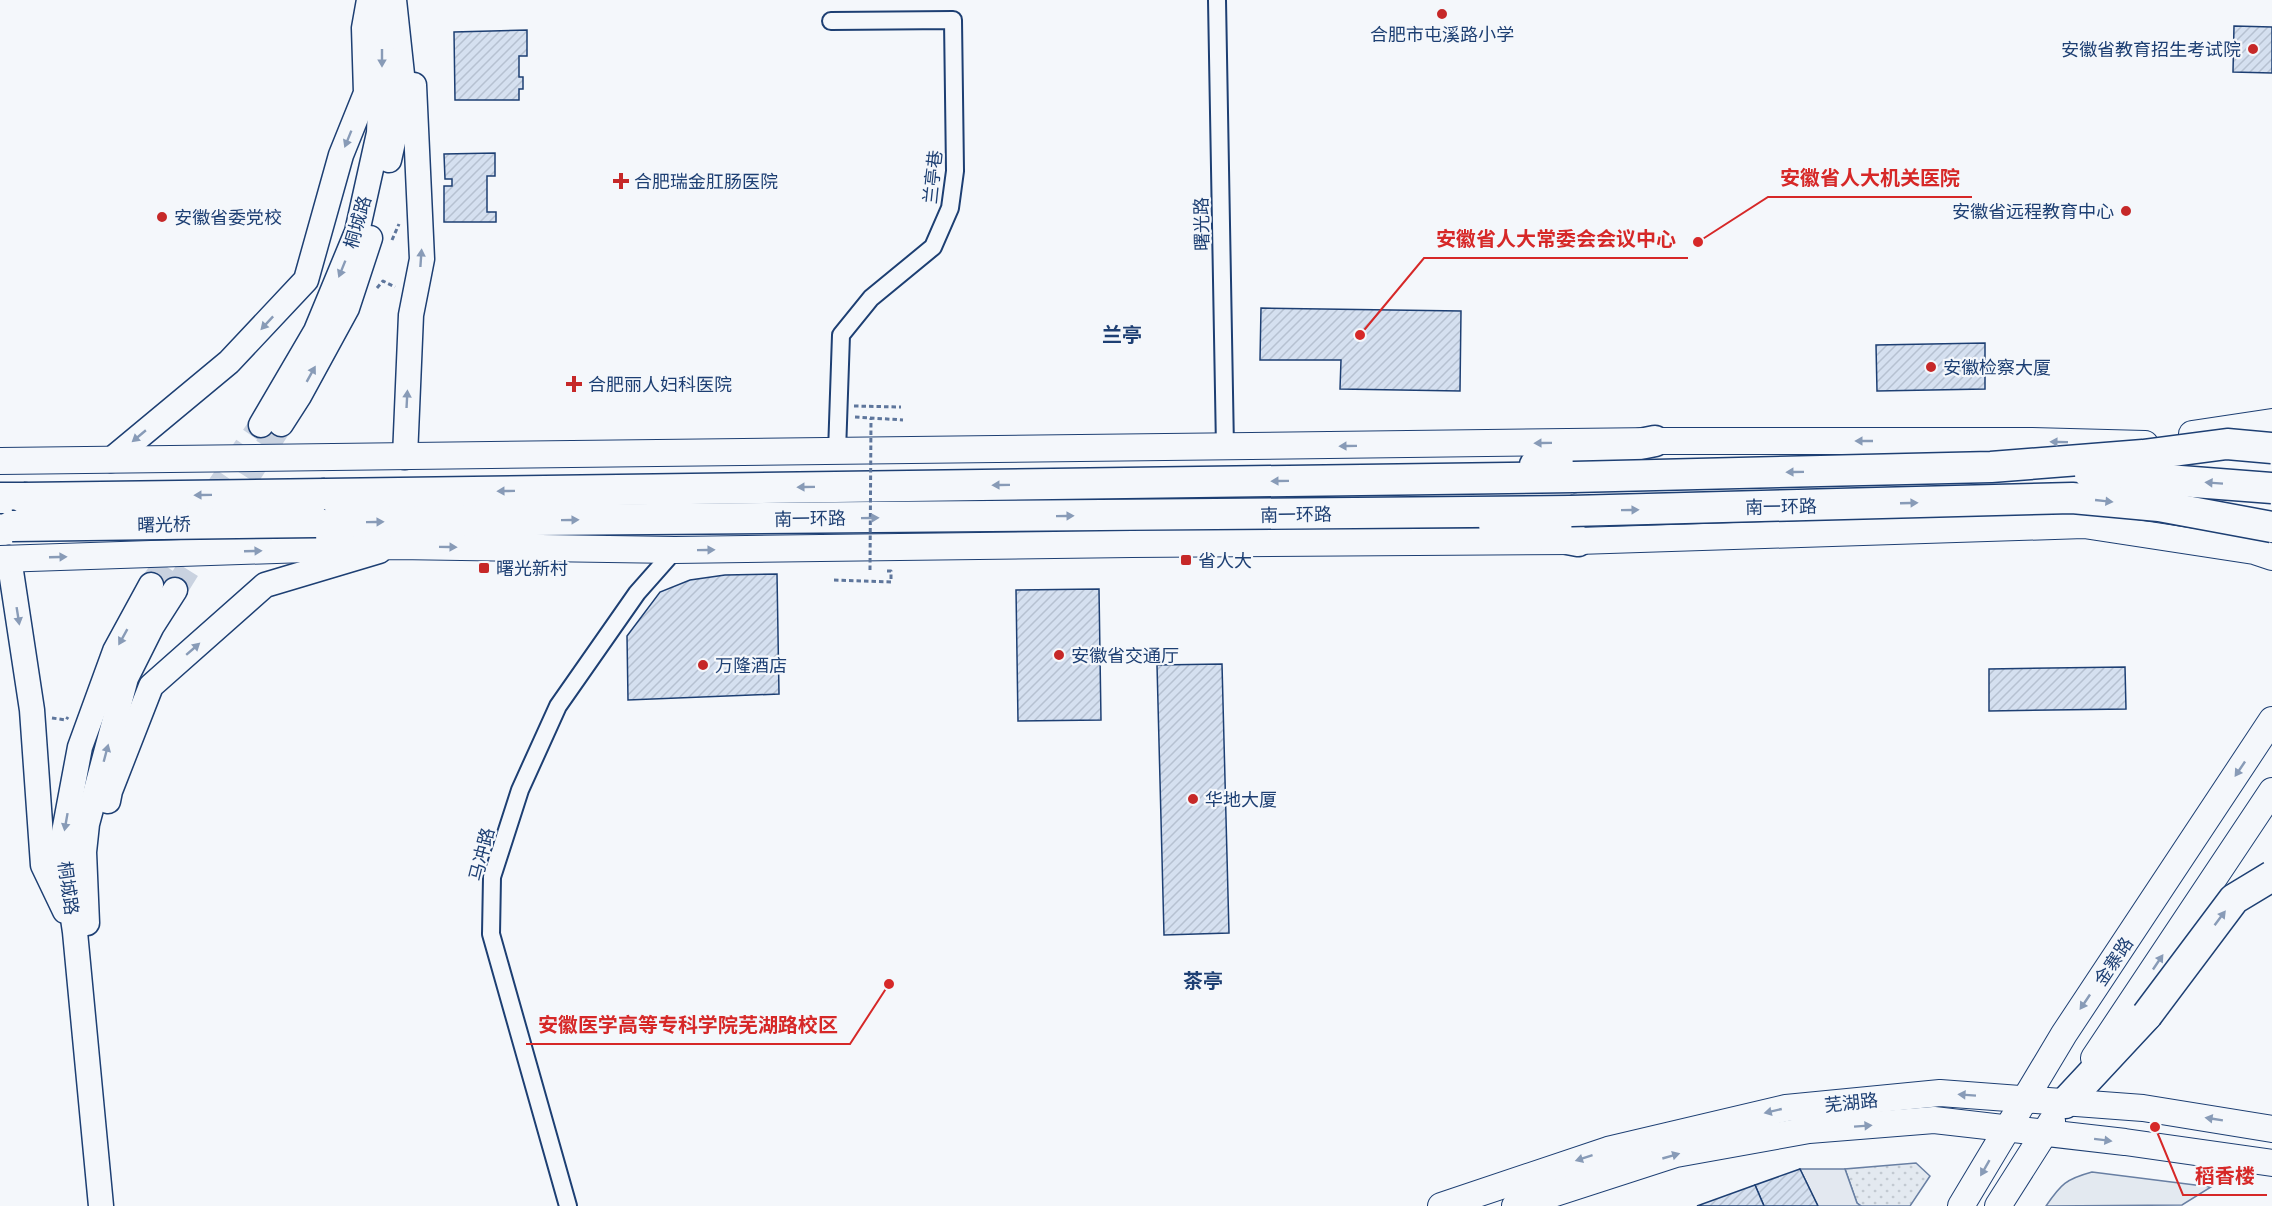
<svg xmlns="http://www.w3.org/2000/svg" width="2272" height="1206" font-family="Lato,'Noto Sans SC',sans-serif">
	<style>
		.green { fill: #e3e9f0; stroke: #687fa3; stroke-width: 1.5 }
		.garden { fill: url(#garden-dots); stroke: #687fa3; stroke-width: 1.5 }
		.parking { fill: #e3e8f0; stroke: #687fa3; stroke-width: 1.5 }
		.building { fill: url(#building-hatch); stroke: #1d3f73; stroke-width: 1.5 }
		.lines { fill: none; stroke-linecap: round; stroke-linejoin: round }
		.secondary-tunnel { stroke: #c9d2e0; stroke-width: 24; stroke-dasharray: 24 12; stroke-linecap: butt }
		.street-casing { stroke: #1d3f73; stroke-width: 20 }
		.secondary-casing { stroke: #1d3f73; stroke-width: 27 }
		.primary-casing { stroke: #1d3f73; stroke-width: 28 }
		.highway-casing { stroke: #1d3f73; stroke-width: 33 }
		.path { stroke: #5e769c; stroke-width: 3; stroke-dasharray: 4.5 3; stroke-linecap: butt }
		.street { stroke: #f4f7fb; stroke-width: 16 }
		.secondary { stroke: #f4f7fb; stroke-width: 24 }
		.primary { stroke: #f4f7fb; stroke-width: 26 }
		.highway { stroke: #f4f7fb; stroke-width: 30 }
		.highway-bridge-casing { stroke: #1d3f73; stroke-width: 33; stroke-linecap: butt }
		.path-bridge { stroke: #5e769c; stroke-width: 3; stroke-dasharray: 4.5 3; stroke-linecap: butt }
		.highway-bridge { stroke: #f4f7fb; stroke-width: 30 }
		.oneway { fill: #889bb7 }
		.poi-dot { fill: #c62828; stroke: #f4f7fb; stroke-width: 2 }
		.labels { text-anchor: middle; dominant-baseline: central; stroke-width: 4.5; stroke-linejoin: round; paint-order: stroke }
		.poi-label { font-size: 18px; fill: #1d3f73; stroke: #f4f7fb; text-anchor: start }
		.street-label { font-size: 18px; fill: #1d3f73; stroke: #f4f7fb }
		.neighbourhood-label { font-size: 20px; font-weight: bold; fill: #1d3f73; stroke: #f4f7fb }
		.leader { fill: none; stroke: #d62828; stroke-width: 2 }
		.callout-dot { fill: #d62828; stroke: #f4f7fb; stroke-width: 2 }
		.callout-label { font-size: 20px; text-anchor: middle; font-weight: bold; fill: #d62828; stroke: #f4f7fb; stroke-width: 4.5; stroke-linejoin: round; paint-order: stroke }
	</style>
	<defs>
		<pattern id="garden-dots" width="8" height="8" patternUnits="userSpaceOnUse" patternTransform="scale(1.5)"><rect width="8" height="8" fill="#e3e9f0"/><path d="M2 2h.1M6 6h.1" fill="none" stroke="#c2c9d1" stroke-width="1.8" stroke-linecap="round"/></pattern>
		<pattern id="building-hatch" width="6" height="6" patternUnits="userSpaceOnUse" patternTransform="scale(1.5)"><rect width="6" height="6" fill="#d5e0f0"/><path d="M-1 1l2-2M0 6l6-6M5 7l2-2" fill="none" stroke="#b6c1d1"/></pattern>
	</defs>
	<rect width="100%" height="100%" fill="#f4f7fb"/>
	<path class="green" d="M2092,1172L2211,1187L2182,1205L2046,1206C2061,1184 2066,1179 2092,1172Z"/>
	<polygon class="garden" points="1916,1163 1930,1176 1910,1206 1861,1206 1857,1203 1845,1169"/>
	<polygon class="parking" points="1800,1169 1845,1169 1857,1203 1861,1206 1818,1206"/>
	<g class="building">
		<polygon points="2234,26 2272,27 2272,73 2233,72"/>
		<polygon points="527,30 527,56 519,56 519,77 523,77 523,89 519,89 519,100 455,100 454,32"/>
		<polygon points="495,153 495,176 487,176 487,212 496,212 496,222 444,222 444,186 452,186 452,179 445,179 444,154"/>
		<polygon points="1261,308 1461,311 1460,391 1340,389 1341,360 1260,360"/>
		<polygon points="1985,343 1985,389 1877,391 1876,345"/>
		<polygon points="777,574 779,694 628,700 627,636 660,592 690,580 725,575"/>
		<polygon points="1099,589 1101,720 1018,721 1016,590"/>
		<polygon points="1222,664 1229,933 1164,935 1157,665"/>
		<polygon points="2125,667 2126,709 1989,711 1989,669"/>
		<polygon points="1800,1169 1818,1206 1764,1206 1755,1185"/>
		<polygon points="1755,1185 1764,1206 1697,1206"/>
	</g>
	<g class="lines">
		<g class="secondary-tunnel">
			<polyline points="228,508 281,424"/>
			<polyline points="151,585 261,425"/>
			<polyline points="175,590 207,539"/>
		</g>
		<defs>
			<g id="street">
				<polyline points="1217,0 1225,448"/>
				<polyline points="831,21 953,20 955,171 950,208 933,247 871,298 841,335 837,452"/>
				<polyline points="568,1206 491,934 492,877 520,790 558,706 637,593 675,550"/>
			</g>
			<g id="secondary">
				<polyline points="389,160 404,93 394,0"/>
				<polyline points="281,424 299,396 347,308 370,238"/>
				<polyline points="261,425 316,331 357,232 379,133 382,52 377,11"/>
				<polyline points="405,457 411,315 422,259 414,85"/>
				<polyline points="111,460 229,362 306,280 341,155 366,93 364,28 369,0"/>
				<polyline points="9,558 32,710 43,865 65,911"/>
				<polyline points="108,801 110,791 151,686 265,585 379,551"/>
				<polyline points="87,923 84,852 87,824 126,678 152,626 175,590"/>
				<polyline points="101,1206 75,932 62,843 80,747 115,651 151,585"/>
			</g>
			<g id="primary">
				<polyline points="2192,434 2272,422"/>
				<polyline points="0,461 1655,441 2032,441 2145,444"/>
				<polyline points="0,559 397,546 675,550 1132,544 1578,541 2084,525 2254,551 2272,557"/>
				<polyline points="2094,1058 2272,791"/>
				<polyline points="1441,1206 1608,1150 1786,1108 1940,1093 2143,1108 2272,1129"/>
				<polyline points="1515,1206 1676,1154 1809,1130 1934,1120 2125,1142 2272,1163"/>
				<polyline points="1961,1206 2064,1034 2272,720"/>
				<polyline points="1998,1206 2052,1121"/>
			</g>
			<g id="highway">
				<polyline points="1535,465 1655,441"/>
				<polyline points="325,494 1573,477"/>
				<polyline points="0,498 24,498"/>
				<polyline points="316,522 1571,511"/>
				<polyline points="1494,525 1578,541"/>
				<polyline points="2065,1103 2147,1015"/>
			</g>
		</defs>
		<use href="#street" class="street-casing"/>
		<use href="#secondary" class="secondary-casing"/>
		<use href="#primary" class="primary-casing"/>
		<use href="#highway" class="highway-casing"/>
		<g class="path">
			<polyline points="392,240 399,224"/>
			<polyline points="377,288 383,281 395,287"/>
			<polyline points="854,406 901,407"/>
			<polyline points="855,417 903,420"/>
			<polyline points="834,580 891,582 891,571 884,571"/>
			<polyline points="52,718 66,720 68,717"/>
		</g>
		<use href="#street" class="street"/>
		<use href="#secondary" class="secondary"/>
		<use href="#primary" class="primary"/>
		<use href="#highway" class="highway"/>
		<defs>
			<g id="highway-bridge">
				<polyline points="2090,474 2272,488"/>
				<polyline points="1573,477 1991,467 2143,455 2227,444 2272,448"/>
				<polyline points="24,498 325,494"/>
				<polyline points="1571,511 2072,498 2159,506 2272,527"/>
				<polyline points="12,526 316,522"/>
				<polyline points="2147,1015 2234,899 2272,876"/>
			</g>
		</defs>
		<use href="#highway-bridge" class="highway-bridge-casing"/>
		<polyline class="path-bridge" points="870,570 871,418"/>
		<use href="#highway-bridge" class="highway-bridge"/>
	</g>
	<defs><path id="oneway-solid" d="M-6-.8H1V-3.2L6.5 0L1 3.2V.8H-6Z" transform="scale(1.5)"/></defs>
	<g class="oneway">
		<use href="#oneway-solid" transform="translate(382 58) rotate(90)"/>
		<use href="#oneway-solid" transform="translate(348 139) rotate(112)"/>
		<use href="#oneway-solid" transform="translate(421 258) rotate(-86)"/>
		<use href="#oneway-solid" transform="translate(342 269) rotate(112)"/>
		<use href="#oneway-solid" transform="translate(267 323) rotate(133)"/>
		<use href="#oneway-solid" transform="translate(311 374) rotate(-61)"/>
		<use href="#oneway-solid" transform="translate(407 399) rotate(-87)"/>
		<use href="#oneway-solid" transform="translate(139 436) rotate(140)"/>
		<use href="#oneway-solid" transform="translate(1864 441) rotate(-180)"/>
		<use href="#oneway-solid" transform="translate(2059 442) rotate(-179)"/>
		<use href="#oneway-solid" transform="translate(1543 443) rotate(179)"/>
		<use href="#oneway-solid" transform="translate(1348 446) rotate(179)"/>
		<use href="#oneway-solid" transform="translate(1795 472) rotate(179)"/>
		<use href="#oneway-solid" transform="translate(1280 481) rotate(179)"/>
		<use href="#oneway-solid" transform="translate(2214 483) rotate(-176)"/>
		<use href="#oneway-solid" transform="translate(1001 485) rotate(179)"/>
		<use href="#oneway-solid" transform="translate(806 487) rotate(179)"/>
		<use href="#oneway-solid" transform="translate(506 491) rotate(179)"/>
		<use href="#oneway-solid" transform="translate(203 495) rotate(179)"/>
		<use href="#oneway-solid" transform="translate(2104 501) rotate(6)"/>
		<use href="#oneway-solid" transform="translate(1909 503) rotate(-2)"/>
		<use href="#oneway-solid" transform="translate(1630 510) rotate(-1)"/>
		<use href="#oneway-solid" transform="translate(1065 516) rotate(-1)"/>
		<use href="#oneway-solid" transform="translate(870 518) rotate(-1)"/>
		<use href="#oneway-solid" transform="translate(570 520) rotate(-1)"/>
		<use href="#oneway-solid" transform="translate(375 522) rotate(-1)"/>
		<use href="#oneway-solid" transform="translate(448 547) rotate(1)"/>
		<use href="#oneway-solid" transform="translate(706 550) rotate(-1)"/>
		<use href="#oneway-solid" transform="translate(253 551) rotate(-2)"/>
		<use href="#oneway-solid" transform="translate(58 557) rotate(-2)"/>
		<use href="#oneway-solid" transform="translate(18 616) rotate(81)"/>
		<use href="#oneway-solid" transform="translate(123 637) rotate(119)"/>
		<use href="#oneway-solid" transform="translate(193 649) rotate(-41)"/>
		<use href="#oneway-solid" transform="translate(106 753) rotate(-75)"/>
		<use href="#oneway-solid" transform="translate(2240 769) rotate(124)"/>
		<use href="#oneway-solid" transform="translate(66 822) rotate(100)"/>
		<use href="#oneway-solid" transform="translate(2220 918) rotate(-53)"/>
		<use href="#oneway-solid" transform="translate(2158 962) rotate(-56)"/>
		<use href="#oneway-solid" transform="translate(2085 1002) rotate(124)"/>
		<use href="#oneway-solid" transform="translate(1967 1095) rotate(-176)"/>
		<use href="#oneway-solid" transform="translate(1773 1111) rotate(167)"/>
		<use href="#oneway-solid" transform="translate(2214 1119) rotate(-171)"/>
		<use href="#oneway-solid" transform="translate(1863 1126) rotate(-4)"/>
		<use href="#oneway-solid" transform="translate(2103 1140) rotate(7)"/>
		<use href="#oneway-solid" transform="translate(1671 1156) rotate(-16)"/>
		<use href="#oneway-solid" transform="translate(1584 1158) rotate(162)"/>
		<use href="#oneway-solid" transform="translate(1985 1168) rotate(120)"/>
	</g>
	<g class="poi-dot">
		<circle cx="1442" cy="14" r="6"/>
		<circle cx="2253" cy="49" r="6"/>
		<path d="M618 172h6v6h6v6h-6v6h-6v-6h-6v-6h6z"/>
		<circle cx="2126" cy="211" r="6"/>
		<circle cx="162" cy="217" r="6"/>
		<circle cx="1931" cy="367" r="6"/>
		<path d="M571 375h6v6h6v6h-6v6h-6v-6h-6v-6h6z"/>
		<rect x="1180" y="554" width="12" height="12" rx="3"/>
		<rect x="478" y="562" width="12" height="12" rx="3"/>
		<circle cx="1059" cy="655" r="6"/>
		<circle cx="703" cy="665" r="6"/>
		<circle cx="1193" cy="799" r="6"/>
	</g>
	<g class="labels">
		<g class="poi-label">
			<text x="1442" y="34" text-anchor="middle">合肥市屯溪路小学</text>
			<text x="2241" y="49" text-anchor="end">安徽省教育招生考试院</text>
			<text x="634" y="181">合肥瑞金肛肠医院</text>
			<text x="2114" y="211" text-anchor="end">安徽省远程教育中心</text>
			<text x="174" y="217">安徽省委党校</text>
			<text x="1943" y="367">安徽检察大厦</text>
			<text x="588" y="384">合肥丽人妇科医院</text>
			<text x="1198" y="560">省人大</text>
			<text x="496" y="568">曙光新村</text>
			<text x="1071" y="655">安徽省交通厅</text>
			<text x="715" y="665">万隆酒店</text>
			<text x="1205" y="799">华地大厦</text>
		</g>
		<g class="street-label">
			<text transform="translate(932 177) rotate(-84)">兰亭巷</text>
			<text transform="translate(357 222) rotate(-74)">桐城路</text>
			<text transform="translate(1201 224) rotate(-91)">曙光路</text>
			<text transform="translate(1781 506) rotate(-1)">南一环路</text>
			<text transform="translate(1296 514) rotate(-1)">南一环路</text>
			<text transform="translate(810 518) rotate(-1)">南一环路</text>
			<text transform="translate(164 524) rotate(-1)">曙光桥</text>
			<text transform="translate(481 854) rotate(-76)">马冲路</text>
			<text transform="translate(69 888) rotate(82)">桐城路</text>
			<text transform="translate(2113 961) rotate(-56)">金寨路</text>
			<text transform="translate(1851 1102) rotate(-6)">芜湖路</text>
		</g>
		<g class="neighbourhood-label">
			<text x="1122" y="334">兰亭</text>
			<text x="1203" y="980">茶亭</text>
		</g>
	</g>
	<path class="leader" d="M1698 242L1768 197H1972M1360 335L1424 258H1688M889 984L850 1044H526M2155 1127L2183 1195H2267"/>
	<g class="callout-dot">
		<circle cx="1698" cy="242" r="6"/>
		<circle cx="1360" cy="335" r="6"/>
		<circle cx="889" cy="984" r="6"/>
		<circle cx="2155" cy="1127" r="6"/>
	</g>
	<g class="callout-label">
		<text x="1870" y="185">安徽省人大机关医院</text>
		<text x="1556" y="246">安徽省人大常委会会议中心</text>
		<text x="688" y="1032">安徽医学高等专科学院芜湖路校区</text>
		<text x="2225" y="1183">稻香楼</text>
	</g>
</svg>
